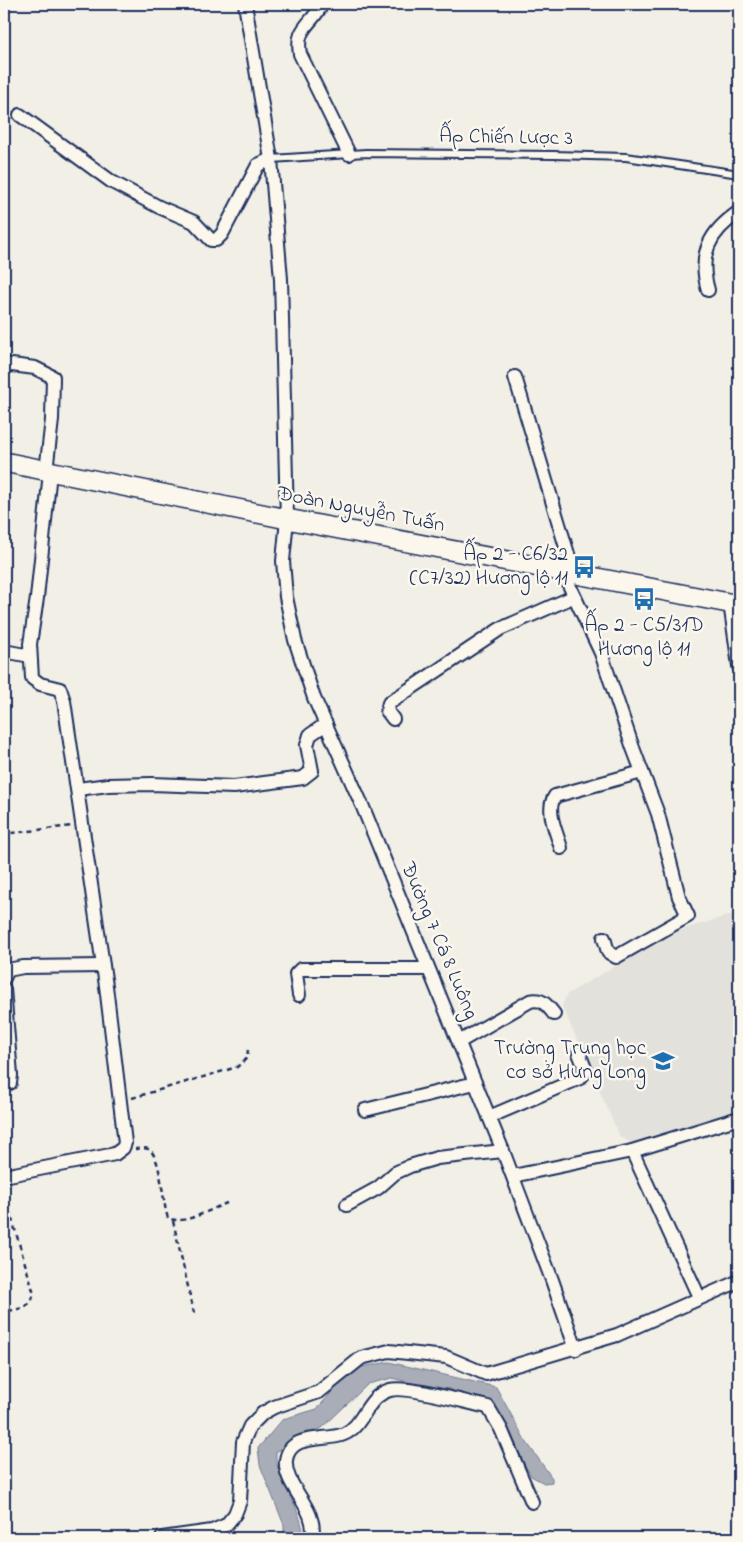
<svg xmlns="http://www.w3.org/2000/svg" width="743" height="1542" font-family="'Indie Flower',sans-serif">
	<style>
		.built { fill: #e2e1dc }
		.water { fill: #a9adb7; stroke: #707b93 }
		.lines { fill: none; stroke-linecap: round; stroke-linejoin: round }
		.service-casing { stroke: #1b2f5e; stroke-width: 10 }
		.minor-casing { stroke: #1b2f5e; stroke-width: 16 }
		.secondary-casing { stroke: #1b2f5e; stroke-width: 22 }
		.path { stroke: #1b2f5e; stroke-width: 2.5; stroke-dasharray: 5 4; stroke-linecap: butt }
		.service { stroke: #fbf7ec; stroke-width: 6 }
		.minor { stroke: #fbf7ec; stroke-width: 12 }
		.secondary { stroke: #fbf7ec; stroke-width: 19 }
		.labels { text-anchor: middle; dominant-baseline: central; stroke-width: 5; stroke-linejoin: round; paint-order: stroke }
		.street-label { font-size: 21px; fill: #1b2f5e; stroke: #fbf7ec }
		.poi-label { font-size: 21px; fill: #1b2f5e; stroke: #fbf7ec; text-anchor: end }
	</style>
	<rect width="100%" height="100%" fill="#f2efe6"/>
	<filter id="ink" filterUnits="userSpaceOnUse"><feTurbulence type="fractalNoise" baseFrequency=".02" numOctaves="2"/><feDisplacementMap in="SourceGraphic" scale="10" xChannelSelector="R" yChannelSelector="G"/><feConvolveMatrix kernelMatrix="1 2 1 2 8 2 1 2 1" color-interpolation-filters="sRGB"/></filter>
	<g filter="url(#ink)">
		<polygon class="built" points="739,912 739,1115 637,1146 620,1137 562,1006 567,994 672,933"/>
		<path class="water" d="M389,1362L496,1387L525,1440L552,1478V1482L544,1483L531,1476L499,1418L450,1389L428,1387L392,1378L368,1384L322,1428L300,1437L276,1452C274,1481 304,1507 303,1538H284V1525L260,1465L258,1448L283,1419L317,1409L343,1379L362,1367Z"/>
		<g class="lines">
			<defs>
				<polyline id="service" points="271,159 366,153 554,155 626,157 739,174"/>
				<g id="minor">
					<polyline points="245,4 271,159 281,279 287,519 283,561 286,597 295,640 314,698 362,805 503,1151 552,1280 576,1349"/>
					<path d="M322,4C312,25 295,27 300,54L349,154"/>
					<polyline points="20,115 112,182 159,207 194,222 211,240 216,240 222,234 258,165 271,159"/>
					<path d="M708,290C698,255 709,232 739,212"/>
					<polyline points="4,364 35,368 53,377 52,420 46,471"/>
					<polyline points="515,377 574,574"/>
					<polyline points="563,572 601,653 633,748 658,814 679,897 688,916 616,957 608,952 604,938"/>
					<polyline points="730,603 739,666"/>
					<polyline points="4,651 30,656"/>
					<polyline points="393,719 387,711 389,703 500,629 573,597"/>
					<polyline points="78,789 108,785 152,784 234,787 303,778 312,771 307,745 310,735 326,724"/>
					<path d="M561,848C557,833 545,810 555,796L642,772"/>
					<polyline points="4,978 8,970 23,967 103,966"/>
					<polyline points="4,989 11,1075 10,1083 4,1085"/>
					<polyline points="299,995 296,974 301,969 428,969"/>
					<path d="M459,1042L530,1001C542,998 547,1005 554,1014"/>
					<polyline points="365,1110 475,1083"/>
					<polyline points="489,1117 580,1078 586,1071 579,1053"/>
					<polyline points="632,1151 699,1297"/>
					<polyline points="4,1176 115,1154 123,1148 125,1143 106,986 64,701 60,689 40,684 32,678 30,644 37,598 50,472"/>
					<polyline points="513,1176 632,1151 739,1118"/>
					<polyline points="347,1205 378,1188 395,1173 410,1166 437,1158 503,1151"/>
					<polyline points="162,1538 212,1531 226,1525 235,1514 240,1501 243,1442 250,1426 263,1413 274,1407 319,1392 361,1358 389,1351 446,1357 486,1374 617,1335 739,1281"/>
					<path d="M312,1538C319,1508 283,1487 286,1460C290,1432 326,1442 344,1434C365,1425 365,1397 390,1390C406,1385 468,1403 488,1407L501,1429L532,1502"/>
				</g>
				<polyline id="secondary" points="4,462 287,519 739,605"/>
			</defs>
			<use href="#service" class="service-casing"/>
			<use href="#minor" class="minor-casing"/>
			<use href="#secondary" class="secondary-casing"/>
			<g class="path">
				<polyline points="4,838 12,833 72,826"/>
				<polyline points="132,1098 237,1067 247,1058 248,1050"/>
				<path d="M135,1149C139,1149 146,1147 150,1150C162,1161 162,1202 168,1218C185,1226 210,1209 227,1203"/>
				<polyline points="4,1192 34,1294 31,1302 23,1308 4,1312"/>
				<polyline points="173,1221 194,1313"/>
			</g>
			<use href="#service" class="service"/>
			<use href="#minor" class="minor"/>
			<use href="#secondary" class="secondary"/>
		</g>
	</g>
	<defs>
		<symbol id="bus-bare" viewBox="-9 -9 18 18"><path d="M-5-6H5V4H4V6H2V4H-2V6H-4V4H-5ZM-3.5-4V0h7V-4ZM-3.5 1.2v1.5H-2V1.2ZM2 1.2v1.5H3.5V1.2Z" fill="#1f6fb2" stroke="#fbf7ec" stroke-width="2.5" paint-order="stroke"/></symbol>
		<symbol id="school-bare" viewBox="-9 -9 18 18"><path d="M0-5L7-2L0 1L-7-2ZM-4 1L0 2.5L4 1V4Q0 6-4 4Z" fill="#1f6fb2" stroke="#fbf7ec" stroke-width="2.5" paint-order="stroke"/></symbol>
	</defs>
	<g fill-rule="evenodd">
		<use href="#bus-bare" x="568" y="551" width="32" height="32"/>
		<use href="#bus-bare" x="628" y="583" width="32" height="32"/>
		<use href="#school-bare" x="647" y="1045" width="32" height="32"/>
	</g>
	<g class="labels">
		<g class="street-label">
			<text transform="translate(506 138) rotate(1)">Ấp Chiến Lược 3</text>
			<text transform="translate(361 510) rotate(11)">Đoàn Nguyễn Tuấn</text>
			<text transform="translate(439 941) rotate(67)">Đường 7 Cá 8 Luông</text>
		</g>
		<g class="poi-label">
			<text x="568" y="555">Ấp 2 - C6/32<tspan x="568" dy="24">(C7/32) Hương lộ 11</tspan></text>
			<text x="644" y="626" text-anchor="middle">Ấp 2 - C5/31D<tspan x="644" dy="24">Hương lộ 11</tspan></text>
			<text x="646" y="1049">Trường Trung học<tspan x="646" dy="24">cơ sở Hưng Long</tspan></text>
		</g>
	</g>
	<rect width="743" height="1542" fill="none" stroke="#fbf7ec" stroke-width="20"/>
	<rect x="10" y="10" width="723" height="1522" fill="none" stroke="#1b2f5e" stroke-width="2" filter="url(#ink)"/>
</svg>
